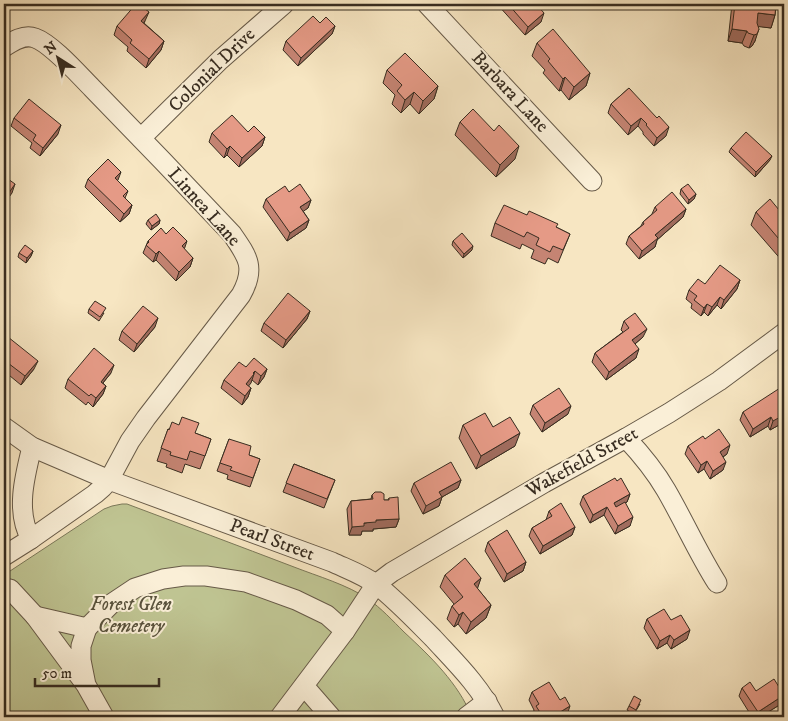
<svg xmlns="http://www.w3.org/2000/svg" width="788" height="721" font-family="'IM FELL DW Pica',serif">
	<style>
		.green { fill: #bfc492; stroke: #7b7859 }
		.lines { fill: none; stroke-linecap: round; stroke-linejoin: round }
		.minor-casing { stroke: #675a48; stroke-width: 21 }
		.minor { stroke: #faefd7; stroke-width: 19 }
		.wall { fill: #c58473; stroke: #372c20 }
		.shaded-wall { fill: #a06c5e; stroke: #372c20 }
		.building { fill: #e59a86; stroke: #372c20 }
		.labels { text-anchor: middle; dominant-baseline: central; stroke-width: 4; stroke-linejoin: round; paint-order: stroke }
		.street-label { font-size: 19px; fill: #372c20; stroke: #faefd7 }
		.park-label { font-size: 19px; font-style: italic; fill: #59523c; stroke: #faefd7 }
	</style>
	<rect width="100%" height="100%" fill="#f7e6c2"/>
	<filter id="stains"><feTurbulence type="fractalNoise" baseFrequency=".004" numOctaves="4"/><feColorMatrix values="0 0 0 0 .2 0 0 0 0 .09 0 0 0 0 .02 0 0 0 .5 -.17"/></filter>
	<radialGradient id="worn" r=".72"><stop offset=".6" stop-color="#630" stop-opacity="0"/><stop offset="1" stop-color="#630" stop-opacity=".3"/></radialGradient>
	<path class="green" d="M122,504H127C183,525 239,546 294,567C317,576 348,585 368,599C381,608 393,621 404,632C431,657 458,683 472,717H4V575L104,509L112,506Z"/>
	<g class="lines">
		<defs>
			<g id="minor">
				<polyline points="427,4 592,181"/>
				<path d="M4,47C13,41 24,34 35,38C52,44 79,75 92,88C139,136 186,185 232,234C248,257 256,268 241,295L146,418L130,441L109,480L103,487L95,494L31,539"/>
				<polyline points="141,138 220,60 284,4"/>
				<path d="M4,427L32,447L109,480L332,562C347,569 364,575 377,585C397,601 415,620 433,638C456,663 480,686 495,717"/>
				<path d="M626,438C641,454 655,471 666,490C684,521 698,553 717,583"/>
				<path d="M4,556L31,539C15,512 25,475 32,447"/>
				<polyline points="4,594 10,589 35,616"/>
				<polyline points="87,628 111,604 135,588 163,579 184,576 206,576 246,582 296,600 327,615 345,631 376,584 392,572 544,483 626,438 669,413 719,381 784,333"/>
				<polyline points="86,685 81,660 81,646 87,628 35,616 86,685 104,717"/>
				<polyline points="304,686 331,717"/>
				<polyline points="280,717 345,631"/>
				<polyline points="466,717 487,701"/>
			</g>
		</defs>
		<use href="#minor" class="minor-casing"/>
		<use href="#minor" class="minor"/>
	</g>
	<g class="wall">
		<polygon points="497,4 536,4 541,22 525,35"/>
		<polygon points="732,4 776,4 775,15 771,28 758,26 755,41 752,46 749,48 744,46 742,43 728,41"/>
		<polygon points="145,21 144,23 164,41 161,50 146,68 127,51 128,47 114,35 117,26"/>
		<polygon points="320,23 335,26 332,34 298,66 283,50 286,41"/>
		<polygon points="537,43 590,73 586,86 569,100 561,90 559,91 543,73 545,70 532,56"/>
		<polygon points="387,70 438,86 434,99 419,114 410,104 401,113 392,104 395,95 383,83"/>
		<polygon points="629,88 666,136 654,146 643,134 643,132 638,126 628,135 608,113 611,104"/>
		<polygon points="14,118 58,134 40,156 30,148 32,143 11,126"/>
		<polygon points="460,122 515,159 496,177 455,135"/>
		<polygon points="248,132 265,137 262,146 239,167 227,155 224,158 209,142 212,133"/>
		<polygon points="731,148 770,160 755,177 729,152"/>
		<polygon points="88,179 118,181 128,191 125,198 132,205 129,214 120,222 85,187"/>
		<polygon points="681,189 696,194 694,199 688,204 680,194"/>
		<polygon points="289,192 311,200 308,208 303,211 309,220 306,228 287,241 263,207 266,199"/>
		<polygon points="655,207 686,209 683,217 657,240 655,247 639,259 626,244 629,236 641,226 643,222 652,214"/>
		<polygon points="756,212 784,216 784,263 751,225"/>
		<polygon points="527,215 556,227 570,234 558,263 548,258 545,264 531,258 534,250 522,244 520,249 491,236 495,223"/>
		<polygon points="148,220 160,220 159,224 151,230 146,224"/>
		<polygon points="166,234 184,249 193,258 190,267 176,281 156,260 153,262 143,253 148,241"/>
		<polygon points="453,241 472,250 463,258 452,245"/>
		<polygon points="33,251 31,256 26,263 18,257 19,253"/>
		<polygon points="740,280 737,289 721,309 717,305 708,316 704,312 701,316 691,308 692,304 686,299 689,290 705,284"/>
		<polygon points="89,309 104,313 99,321 88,313"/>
		<polygon points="310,311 307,319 283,348 261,331 264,323"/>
		<polygon points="624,321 643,337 635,344 636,358 606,380 592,362 595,353 623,332 621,330"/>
		<polygon points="155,327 134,352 119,340 122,331"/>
		<polygon points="4,342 34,369 21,385 4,371"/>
		<polygon points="246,367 267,369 264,377 258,385 252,380 248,386 251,388 248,397 242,405 221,388 224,380"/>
		<polygon points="111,373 103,383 106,386 103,394 93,407 88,402 86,405 65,388 68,379"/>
		<polygon points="533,405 568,414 542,432 530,414"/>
		<polygon points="743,412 784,416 782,418 779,425 770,430 768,426 750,437 740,420"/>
		<polygon points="463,425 493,427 515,446 476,469 459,438"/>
		<polygon points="168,429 195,433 211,439 200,469 185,464 182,473 166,467 167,464 157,461"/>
		<polygon points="229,439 249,455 260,459 250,487 227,479 228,475 217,471"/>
		<polygon points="705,439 727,454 723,457 723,470 710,479 704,469 698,473 685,454 688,446"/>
		<polygon points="294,464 335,480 324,508 283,492"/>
		<polygon points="461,480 458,488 442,497 439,506 423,514 411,491 414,483"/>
		<polygon points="617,481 630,494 627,502 625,503 630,526 615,534 604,515 590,523 580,504 583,496"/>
		<polygon points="372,495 384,500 388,500 389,498 399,519 396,527 373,529 373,531 362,531 361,535 349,535 347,509 351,501 371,499"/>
		<polygon points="549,511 575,527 572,535 540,554 529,536 532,528 546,520"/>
		<polygon points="488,542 526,562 523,571 504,582 485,551"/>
		<polygon points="445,575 481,578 477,588 491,605 486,618 466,634 458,624 454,627 447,619 452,606 454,604 440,587"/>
		<polygon points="647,619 671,620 687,639 671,649 667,643 657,649 644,628"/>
		<polygon points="742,688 756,691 781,704 760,717 752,717 739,696"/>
		<polygon points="532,692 567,715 563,717 535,717 533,714 534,710 529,700"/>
		<polygon points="640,704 634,714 627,710 629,706"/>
	</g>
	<g class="shaded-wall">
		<polygon points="149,12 145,21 138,30 141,21"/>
		<polygon points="544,13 541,22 525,35 528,27"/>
		<polygon points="758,13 775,15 771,28 753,26"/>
		<polygon points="335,26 332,34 298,66 301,58"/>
		<polygon points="732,29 747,31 742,43 728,41"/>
		<polygon points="759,29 755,41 752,46 749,48 754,35"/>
		<polygon points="164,41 161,50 146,68 149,59"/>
		<polygon points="590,73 586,86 569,100 574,87"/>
		<polygon points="565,77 561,90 559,91 563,79"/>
		<polygon points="438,86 434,99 419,114 423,101"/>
		<polygon points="414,92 410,104 401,113 405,100"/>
		<polygon points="641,118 638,126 628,135 631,126"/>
		<polygon points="61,125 58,134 40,156 43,148"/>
		<polygon points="669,127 666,136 654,146 657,138"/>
		<polygon points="265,137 262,146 239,167 242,158"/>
		<polygon points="230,146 227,155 224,158 227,149"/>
		<polygon points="519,146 515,159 496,177 500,165"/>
		<polygon points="772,156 770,160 755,177 756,172"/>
		<polygon points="121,172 118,180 112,187 115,178"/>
		<polygon points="15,184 12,193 4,204 4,200"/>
		<polygon points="696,194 694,199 688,204 689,200"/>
		<polygon points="311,200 308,208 297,216 300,207"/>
		<polygon points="132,205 129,214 120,222 124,214"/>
		<polygon points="686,209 683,217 657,240 655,247 639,259 642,251 655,235"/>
		<polygon points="160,220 159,224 151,230 152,226"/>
		<polygon points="309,220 306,228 287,241 290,233"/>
		<polygon points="187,241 184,250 182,246"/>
		<polygon points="473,246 472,250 463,258 464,254"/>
		<polygon points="33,251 31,256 26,263 27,258"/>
		<polygon points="159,251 156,260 153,262 156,254"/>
		<polygon points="193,258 190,267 176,281 179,272"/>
		<polygon points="740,280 737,289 721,309 724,300"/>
		<polygon points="720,297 717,305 708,316 712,307"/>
		<polygon points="707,304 704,312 701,316 704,308"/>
		<polygon points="310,311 307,319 283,348 286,340"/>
		<polygon points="158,318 155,327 134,352 137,344"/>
		<polygon points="647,329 643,337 629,349 632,340"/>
		<polygon points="639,349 636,358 606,380 609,372"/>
		<polygon points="38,361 34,369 21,385 25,376"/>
		<polygon points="114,365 111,373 97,390 101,382"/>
		<polygon points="267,369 264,377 258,385 261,376"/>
		<polygon points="255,371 251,383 243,393 246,384"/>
		<polygon points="106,386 103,394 93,407 96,398"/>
		<polygon points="251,388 248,397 242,405 245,396"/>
		<polygon points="571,406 568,414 542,432 545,423"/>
		<polygon points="784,409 784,416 781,418 779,425 770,430 773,421 780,412"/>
		<polygon points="771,417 768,426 750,437 753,429"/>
		<polygon points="520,433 515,446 476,469 481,456"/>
		<polygon points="730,445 727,454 717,461 720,452"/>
		<polygon points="707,461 704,469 698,473 701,465"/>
		<polygon points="726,462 723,470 710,479 713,471"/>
		<polygon points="461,480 458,488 442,497 439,506 423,514 426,506 439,492"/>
		<polygon points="630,494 627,502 611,511 614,503"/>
		<polygon points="607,507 604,515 590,523 593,515"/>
		<polygon points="633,517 630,526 615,534 618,526"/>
		<polygon points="399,519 396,527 373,529 373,531 362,531 361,535 349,535 352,527 376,520"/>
		<polygon points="575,527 572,535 540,554 543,546"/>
		<polygon points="526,562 523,571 504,582 507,574"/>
		<polygon points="481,578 477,590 474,584"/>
		<polygon points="491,605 486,618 466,634 471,622"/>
		<polygon points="463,612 458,624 454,627 459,615"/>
		<polygon points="690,630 687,639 671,649 674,640"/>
		<polygon points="670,635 667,643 657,649 660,641"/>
		<polygon points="784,695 781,704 760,717 756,717 758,712"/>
		<polygon points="570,706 567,715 563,717 552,717"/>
	</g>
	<g class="building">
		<polygon points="136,4 139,4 149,12 141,21 164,41 149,59 130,43 132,40 117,26"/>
		<polygon points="508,4 536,4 544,13 528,27"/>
		<polygon points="735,4 776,4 775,15 758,13 757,23 759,29 757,34 754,35 748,33 747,31 732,29"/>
		<polygon points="313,16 320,23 326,17 335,26 301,58 286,41"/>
		<polygon points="553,29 590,73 574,87 565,77 563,79 548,61 550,59 537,43"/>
		<polygon points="405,53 438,86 423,101 414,92 405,100 397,91 402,85 387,70"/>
		<polygon points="629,88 657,118 659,116 669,127 657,138 646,125 647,124 641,118 631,126 611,104"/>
		<polygon points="29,99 61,125 43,148 33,140 36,135 14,118"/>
		<polygon points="473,109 494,131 499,125 519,146 500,165 460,122"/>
		<polygon points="232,115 248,132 254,126 265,137 242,158 230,146 227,149 212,133"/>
		<polygon points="746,132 772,156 756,172 731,148"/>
		<polygon points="108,159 121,172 115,178 128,191 123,196 132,205 124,214 88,179"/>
		<polygon points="4,176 15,184 4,200"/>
		<polygon points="300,184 311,200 300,207 309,220 290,233 266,199 285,186 289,192"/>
		<polygon points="688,184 696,194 689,200 681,189"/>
		<polygon points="672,192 686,209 655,235 658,238 642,251 629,236 644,224 643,222 657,210 655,207"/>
		<polygon points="770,199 784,216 784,245 756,212"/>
		<polygon points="504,205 527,215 529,211 558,224 556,227 570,234 563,250 553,246 550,252 536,245 539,238 527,232 524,237 495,223"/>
		<polygon points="156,214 160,220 152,226 148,220"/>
		<polygon points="173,227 187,241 182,246 193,258 179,272 159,251 156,254 146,245 149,242 148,241 161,228 166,234"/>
		<polygon points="462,233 473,246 464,254 453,241"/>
		<polygon points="25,245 33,251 27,258 19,253"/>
		<polygon points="720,265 740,280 724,300 720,297 712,307 707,304 704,308 694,300 697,296 689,290 698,279 705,284"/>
		<polygon points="288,293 310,311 286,340 264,323"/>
		<polygon points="95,301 106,308 100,317 89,309"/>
		<polygon points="143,306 158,318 137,344 122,331"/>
		<polygon points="635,313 647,329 632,340 639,349 609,372 595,353 629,328 624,321"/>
		<polygon points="8,337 38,361 25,376 4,360 4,353 5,352 4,351 4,342"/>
		<polygon points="94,348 114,365 101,382 106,386 96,398 91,394 89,396 68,379"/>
		<polygon points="254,358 267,369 261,376 255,371 253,373 254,374 246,384 251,388 245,396 224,380 239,362 246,367"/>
		<polygon points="559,388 571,406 545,423 533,405"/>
		<polygon points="780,388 784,395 784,409 780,412 782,416 773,421 771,417 753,429 743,412"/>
		<polygon points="485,413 493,427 510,417 520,433 481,456 463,425"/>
		<polygon points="182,417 199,423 195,433 211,439 205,456 190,451 187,460 170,455 171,452 161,448 168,429 169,430 172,422 179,425"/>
		<polygon points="719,429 730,445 720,452 726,462 713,471 707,461 701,465 688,446 703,436 705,439"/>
		<polygon points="229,439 251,446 249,455 260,459 253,478 230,470 232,467 220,463"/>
		<polygon points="451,462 461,480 439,492 442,497 426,506 414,483"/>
		<polygon points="294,464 335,480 327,499 286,483"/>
		<polygon points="615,478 617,481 621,478 630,494 614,503 616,507 625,502 633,517 618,526 607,507 593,515 583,496"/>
		<polygon points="375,492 381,492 384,494 384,500 389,500 389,498 398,497 399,519 376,520 376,522 364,523 364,526 352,527 351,501 373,499 372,495"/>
		<polygon points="561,503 575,527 543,546 532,528 552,516 549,511"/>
		<polygon points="507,530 526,562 507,574 488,542"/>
		<polygon points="465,558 481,578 474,584 491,605 471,622 463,612 459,615 452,606 463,597 445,575"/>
		<polygon points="664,609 671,620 681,615 690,630 674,640 670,635 660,641 647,619"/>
		<polygon points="774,679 784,695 758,712 742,688 750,682 756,691"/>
		<polygon points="549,682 560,700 565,697 570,706 552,717 543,717 536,706 539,704 532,692"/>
		<polygon points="634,696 641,700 636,710 629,706"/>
		<polygon points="696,714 698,717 691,717"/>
	</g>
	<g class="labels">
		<g class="street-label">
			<text transform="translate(212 70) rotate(-44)">Colonial Drive</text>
			<text transform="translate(510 92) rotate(47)">Barbara Lane</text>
			<text transform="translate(204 207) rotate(48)">Linnea Lane</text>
			<text transform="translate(582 462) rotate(-29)">Wakefield Street</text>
			<text transform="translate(272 540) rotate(20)">Pearl Street</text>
		</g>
		<g class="park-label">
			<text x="131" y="604">Forest Glen<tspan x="131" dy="22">Cemetery</tspan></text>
		</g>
	</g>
	<rect width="788" height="721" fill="none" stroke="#f7e6c2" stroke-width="20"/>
	<rect x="5" y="5" width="778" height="711" fill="none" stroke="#372c20" stroke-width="2.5"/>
	<rect x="10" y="10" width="768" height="701" fill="none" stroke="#372c20"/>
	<g transform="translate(58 58) rotate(324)" stroke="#faefd7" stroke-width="4" paint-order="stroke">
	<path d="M0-4L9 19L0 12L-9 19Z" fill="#372c20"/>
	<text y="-8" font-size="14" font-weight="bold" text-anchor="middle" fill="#372c20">N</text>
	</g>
	<path d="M35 678v8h124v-8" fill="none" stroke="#372c20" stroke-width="2.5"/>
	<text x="42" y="678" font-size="15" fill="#372c20" stroke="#faefd7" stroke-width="4" paint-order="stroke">50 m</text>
	<rect width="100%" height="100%" filter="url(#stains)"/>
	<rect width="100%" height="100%" fill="url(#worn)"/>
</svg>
